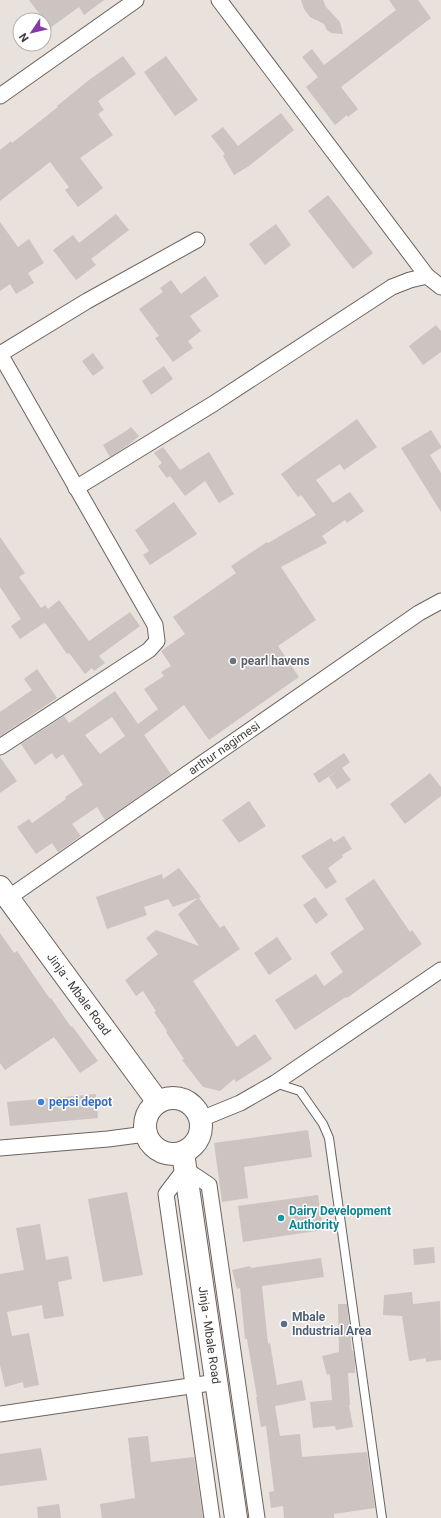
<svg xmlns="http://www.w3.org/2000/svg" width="441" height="1518" font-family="Roboto,sans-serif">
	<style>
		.building { fill: #cdc3c0; fill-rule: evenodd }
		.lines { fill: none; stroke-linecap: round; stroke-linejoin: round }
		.lane-casing { stroke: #6c645f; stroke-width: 10 }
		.street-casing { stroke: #6c645f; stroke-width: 17 }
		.primary-casing { stroke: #6c645f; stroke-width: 24 }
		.lane { stroke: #fff; stroke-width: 8 }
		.street { stroke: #fff; stroke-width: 15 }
		.primary { stroke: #fff; stroke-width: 22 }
		.worship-dot { fill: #6b7280; stroke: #fff; stroke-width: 1.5 }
		.shop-dot { fill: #3f7fe0; stroke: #fff; stroke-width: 1.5 }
		.culture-dot { fill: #0f9aa8; stroke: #fff; stroke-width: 1.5 }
		.service-dot { fill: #5c6f8a; stroke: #fff; stroke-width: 1.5 }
		.labels { text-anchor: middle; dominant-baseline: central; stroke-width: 3; stroke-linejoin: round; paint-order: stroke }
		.worship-label { font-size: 12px; font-weight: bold; fill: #5b616d; stroke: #fff; text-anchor: start }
		.street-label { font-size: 12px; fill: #3f3b39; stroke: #fff }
		.shop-label { font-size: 12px; font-weight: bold; fill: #366cbe; stroke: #fff; text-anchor: start }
		.culture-label { font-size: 12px; font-weight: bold; fill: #0d838f; stroke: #fff; text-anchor: start }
		.service-label { font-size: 12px; font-weight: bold; fill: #4e5e75; stroke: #fff; text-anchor: start }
	</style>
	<rect width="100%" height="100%" fill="#e9e1db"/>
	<g class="building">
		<polygon points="29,0 104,0 84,15 79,7 50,28"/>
		<polygon points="301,0 323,0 326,7 340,22 343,34 331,33 327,30 324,24 310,17 304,9"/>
		<polygon points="389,0 418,0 431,18 341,87 358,109 348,117 347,115 335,125 306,87 318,77 302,57 312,49 324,65 396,10"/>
		<polygon points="123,56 136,74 98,101 104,110 98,114 113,135 80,158 103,188 78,207 65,190 69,187 50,162 0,201 0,150 11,141 12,143 58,107 57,106 89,80"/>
		<polygon points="166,56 198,100 175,116 144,72"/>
		<polygon points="281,113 294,130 249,166 234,175 223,156 225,154 211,136 223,127 238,146"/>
		<polygon points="328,195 373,253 353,269 308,211"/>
		<polygon points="116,214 129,230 91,259 96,265 76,280 53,250 73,235 79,243"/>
		<polygon points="0,222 18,247 29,239 44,263 28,273 34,283 16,294 10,284 0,291"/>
		<polygon points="276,224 291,245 265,265 249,244"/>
		<polygon points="205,276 219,296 190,316 201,331 188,341 193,348 173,362 155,338 159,336 139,309 163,292 160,288 171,280 181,294"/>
		<polygon points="436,325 441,331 441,352 423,365 409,346"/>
		<polygon points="93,353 104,368 93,376 82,361"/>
		<polygon points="164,366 173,379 151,395 142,381"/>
		<path d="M357,419L377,447L344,470L340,464L316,480L333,503L350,492L364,511L347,523L345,520L322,536L327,543L281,567L316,620L278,646L299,677L209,740L184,705L144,735L171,774L105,820L97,807L72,824L81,836L58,852L52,843L36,854L17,827L29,819L32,823L66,799L65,797L83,785L63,754L56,759L52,753L35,765L21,744L64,716L69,723L115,691L138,724L158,709L144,689L164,676L161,672L171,666L161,651L185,634L173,617L236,573L231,566L267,542L268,543L316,515L301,495L298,497L281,474ZM112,717L125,736L100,754L85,735Z"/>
		<polygon points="131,427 139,436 127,446 110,457 103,445 123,433"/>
		<polygon points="431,430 441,446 441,448 430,455 441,473 441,512 401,448"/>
		<polygon points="163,447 180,470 209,452 234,494 219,503 205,481 185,496 170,476 167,478 158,466 162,463 154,453"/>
		<polygon points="174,502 197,534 150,565 143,555 149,551 135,530"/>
		<polygon points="0,537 25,573 19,577 41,608 45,605 48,609 59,600 89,641 130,612 140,626 99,656 105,663 94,671 92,668 85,674 69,653 67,654 46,624 44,623 20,639 11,626 21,619 0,587"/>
		<polygon points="37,669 57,698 0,736 0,712 32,690 24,679"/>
		<polygon points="344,753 350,762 342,768 351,780 337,789 329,777 337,771 319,783 313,774"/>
		<polygon points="0,757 17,781 0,793"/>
		<polygon points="430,773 441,787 441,796 405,824 390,804"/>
		<polygon points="249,801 266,826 239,843 222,820"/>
		<polygon points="344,836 352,849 342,855 343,857 328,868 337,882 326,889 301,856 331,838 334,842"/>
		<polygon points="179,868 201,897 199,898 220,928 224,925 240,949 193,981 237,1047 255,1034 272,1059 236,1082 234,1079 220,1091 203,1087 182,1060 184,1059 166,1032 167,1031 154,1012 156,1011 143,991 136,996 125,980 158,954 146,938 156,930 199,946 178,914 198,898 173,907 168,899 144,907 147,915 107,929 96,897 162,874 163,879"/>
		<polygon points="374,879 410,932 412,930 422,944 347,998 346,997 295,1030 275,1000 316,974 324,986 343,972 330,953 364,929 345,899"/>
		<polygon points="315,897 328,915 316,924 303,905"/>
		<polygon points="0,933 14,953 17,951 50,999 51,998 71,1027 72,1026 98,1061 80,1073 54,1037 5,1070 0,1063"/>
		<polygon points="277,937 292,959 269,975 254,953"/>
		<polygon points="96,1094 98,1118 10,1126 7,1102"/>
		<polygon points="308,1130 312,1157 244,1167 248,1198 222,1202 214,1143"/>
		<polygon points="127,1192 143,1275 103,1282 88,1199"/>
		<polygon points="318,1195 323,1230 243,1242 238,1206"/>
		<polygon points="40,1224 46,1260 68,1256 72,1279 58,1282 64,1316 44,1319 42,1305 7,1312 12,1336 29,1333 39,1385 24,1388 23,1382 5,1387 0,1365 0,1274 24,1270 16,1228"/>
		<polygon points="434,1247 435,1263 414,1265 413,1249"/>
		<polygon points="321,1258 324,1277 262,1286 268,1344 270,1343 277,1385 302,1380 306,1400 275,1406 280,1436 300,1434 302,1457 367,1452 375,1508 334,1514 334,1518 284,1518 283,1506 271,1508 269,1492 274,1491 266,1426 261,1427 256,1397 257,1397 247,1339 245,1339 240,1288 237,1289 232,1270 250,1266 251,1268"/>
		<polygon points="412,1292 413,1304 440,1301 441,1360 426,1362 426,1358 409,1361 402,1316 383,1315 384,1295"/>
		<polygon points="338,1304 347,1304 352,1351 353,1351 355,1361 355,1373 348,1373 350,1405 349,1405 353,1427 336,1430 335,1426 313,1428 310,1402 332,1400 330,1374 327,1375 322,1356 339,1352"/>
		<polygon points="148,1436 151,1462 194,1457 203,1518 102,1518 100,1504 135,1498 128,1438"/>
		<polygon points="41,1448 47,1480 0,1486 0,1454"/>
		<polygon points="59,1504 61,1518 38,1518 37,1507"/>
	</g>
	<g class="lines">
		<defs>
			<polyline id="lane" points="275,1083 300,1091 323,1124 329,1138 382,1518"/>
			<g id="street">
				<polyline points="219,0 427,276"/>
				<polyline points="0,96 136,0"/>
				<polyline points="0,354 155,625 157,641 149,650 0,747"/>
				<polyline points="0,354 87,301 197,240"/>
				<polyline points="76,488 213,404 392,287 410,280 427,276 441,287"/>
				<path id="s1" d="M8,898L419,613L441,601"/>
				<polyline points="201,1119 240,1103 275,1083 441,970"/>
				<polyline points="0,1148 108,1139 146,1134"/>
				<polyline points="0,1414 217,1382"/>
				<polyline points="212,1518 166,1194 185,1169 209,1185 257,1518"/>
			</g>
			<g id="primary">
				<path id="s2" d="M0,887L158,1102"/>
				<circle cx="173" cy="1126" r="28"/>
				<path id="s3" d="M183,1153L236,1518"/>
			</g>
		</defs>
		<use href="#lane" class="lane-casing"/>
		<use href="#street" class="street-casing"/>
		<use href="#primary" class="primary-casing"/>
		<use href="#lane" class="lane"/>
		<use href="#street" class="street"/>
		<use href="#primary" class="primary"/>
	</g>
	<circle class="worship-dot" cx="233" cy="661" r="4"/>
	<circle class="shop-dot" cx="41" cy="1102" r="4"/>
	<circle class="culture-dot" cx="281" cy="1218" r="4"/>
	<circle class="service-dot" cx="284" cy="1324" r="4"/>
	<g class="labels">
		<g class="worship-label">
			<text x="241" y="661">pearl havens</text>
		</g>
		<g class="street-label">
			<text stroke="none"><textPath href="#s1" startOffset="263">arthur nagimesi</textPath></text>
			<text stroke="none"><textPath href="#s2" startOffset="133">Jinja - Mbale Road</textPath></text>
			<text stroke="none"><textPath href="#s3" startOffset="184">Jinja - Mbale Road</textPath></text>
		</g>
		<g class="shop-label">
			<text x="49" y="1102">pepsi depot</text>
		</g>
		<g class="culture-label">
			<text x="289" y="1211">Dairy Development<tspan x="289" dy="14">Authority</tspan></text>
		</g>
		<g class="service-label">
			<text x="292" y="1317">Mbale<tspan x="292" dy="14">Industrial Area</tspan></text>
		</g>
	</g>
	<g transform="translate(32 32) rotate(235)"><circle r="19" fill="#ffffff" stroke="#b2b1b0"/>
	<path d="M0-3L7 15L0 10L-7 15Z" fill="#8739aa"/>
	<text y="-6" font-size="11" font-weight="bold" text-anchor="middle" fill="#3f3b39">N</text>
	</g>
</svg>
